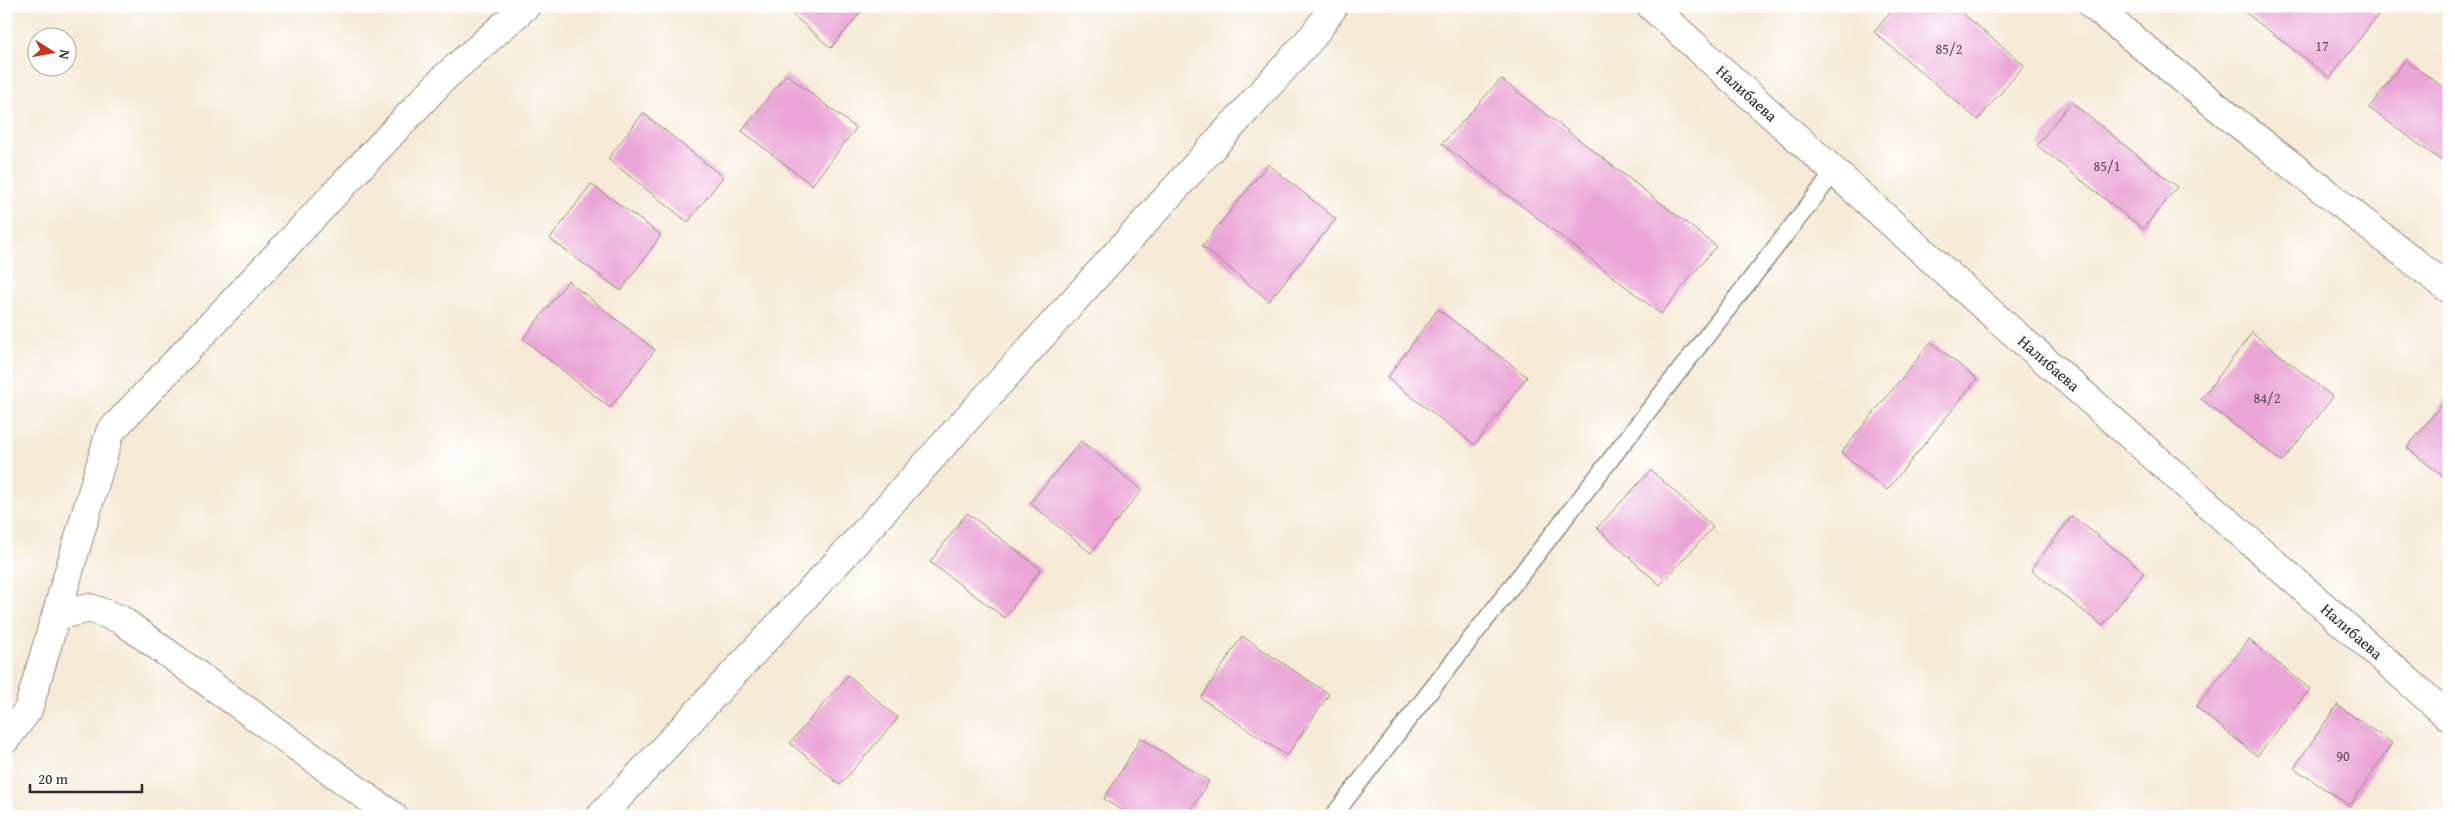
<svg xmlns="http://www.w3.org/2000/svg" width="2455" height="822" font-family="'Gentium Book Plus',serif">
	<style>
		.building { fill: #eaa4d6 }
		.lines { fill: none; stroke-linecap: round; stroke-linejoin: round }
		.lane-casing { stroke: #908a80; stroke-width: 19 }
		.street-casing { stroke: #908a80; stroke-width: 30 }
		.lane { stroke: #fff; stroke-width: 16 }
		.street { stroke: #fff; stroke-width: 28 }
		.labels { text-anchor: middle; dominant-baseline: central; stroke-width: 5; stroke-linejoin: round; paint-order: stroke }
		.number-label { font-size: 14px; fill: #5b4956 }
		.street-label { font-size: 16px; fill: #2b2b2b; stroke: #fff }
	</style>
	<rect width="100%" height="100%" fill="#fff"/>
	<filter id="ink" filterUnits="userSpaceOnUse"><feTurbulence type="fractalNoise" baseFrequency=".02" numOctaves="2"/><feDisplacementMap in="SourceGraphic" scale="10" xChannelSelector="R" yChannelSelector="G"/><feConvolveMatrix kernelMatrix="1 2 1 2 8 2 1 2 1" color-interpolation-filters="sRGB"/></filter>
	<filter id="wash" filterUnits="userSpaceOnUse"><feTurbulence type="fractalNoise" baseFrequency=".0096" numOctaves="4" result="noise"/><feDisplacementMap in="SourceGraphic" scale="20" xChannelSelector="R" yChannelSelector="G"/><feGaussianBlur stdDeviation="1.12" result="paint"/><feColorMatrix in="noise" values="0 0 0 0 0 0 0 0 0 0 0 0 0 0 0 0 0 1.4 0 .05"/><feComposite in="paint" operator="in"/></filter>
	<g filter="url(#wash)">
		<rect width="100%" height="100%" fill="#f6e9d5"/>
		<g id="blocks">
			<g class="building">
				<polygon points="783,6 866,6 831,48"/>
				<polygon points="1896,6 1954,6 2024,65 1978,120 1874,32"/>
				<polygon points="2243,6 2366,6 2378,15 2330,78 2241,9"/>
				<polygon points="2405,60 2449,91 2449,166 2369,108"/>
				<polygon points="786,74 856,128 812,185 742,131"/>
				<polygon points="1501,79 1716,246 1661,314 1442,144"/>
				<polygon points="2071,102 2177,187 2143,229 2037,145"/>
				<polygon points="643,113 723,177 688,222 608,159"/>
				<polygon points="1268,164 1336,219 1269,301 1202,246"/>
				<polygon points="591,184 661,235 621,291 550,239"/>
				<polygon points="568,281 655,350 610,408 523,339"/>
				<polygon points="1438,309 1527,377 1475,445 1387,378"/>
				<polygon points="2252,333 2333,397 2282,462 2201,399"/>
				<polygon points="1931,342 1977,379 1887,490 1841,453"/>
				<polygon points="2449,395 2449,481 2407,448"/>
				<polygon points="1081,441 1142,490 1091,553 1030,503"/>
				<polygon points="1651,470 1713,527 1660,585 1597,528"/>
				<polygon points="967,513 1041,569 1005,618 930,562"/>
				<polygon points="2072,516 2144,572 2103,626 2031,570"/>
				<polygon points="1242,636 1329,694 1287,756 1201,698"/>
				<polygon points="2249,640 2310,689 2257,756 2196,707"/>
				<polygon points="848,675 898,718 840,785 790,743"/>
				<polygon points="2337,705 2392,743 2350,806 2294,768"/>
				<polygon points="1141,738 1209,781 1188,816 1131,816 1104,799"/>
			</g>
		</g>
	</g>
	<g filter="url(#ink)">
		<use href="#blocks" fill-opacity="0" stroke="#908a80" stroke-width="1"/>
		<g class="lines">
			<defs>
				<polyline id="lane" points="1333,816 1835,171"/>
				<g id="street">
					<polyline points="1651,6 1980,303 2449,717"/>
					<polyline points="2093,6 2231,118 2449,289"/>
					<polyline points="56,616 90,608 120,619 393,816"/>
					<polyline points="6,739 28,710 110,432 445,77 526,6"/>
					<polyline points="601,816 843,556 1313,36 1334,6"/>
				</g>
			</defs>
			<use href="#lane" class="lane-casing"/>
			<use href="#street" class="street-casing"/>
			<use href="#lane" class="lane"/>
			<use href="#street" class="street"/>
		</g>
	</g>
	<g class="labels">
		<g class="number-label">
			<text x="2322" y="46">17</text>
			<text x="1949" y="49">85/2</text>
			<text x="2107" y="166">85/1</text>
			<text x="2267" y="398">84/2</text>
			<text x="2343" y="756">90</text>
		</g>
		<g class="street-label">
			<text transform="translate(1747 93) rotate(42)">Налибаева</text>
			<text transform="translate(2049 363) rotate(41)">Налибаева</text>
			<text transform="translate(2352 631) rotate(41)">Налибаева</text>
		</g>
	</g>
	<rect width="2455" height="822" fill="none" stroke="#fff" stroke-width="25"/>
	<g transform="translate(52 52) rotate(101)"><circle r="24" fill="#ffffff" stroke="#aaaaaa"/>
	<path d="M0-4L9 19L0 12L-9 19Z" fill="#c8321e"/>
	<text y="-8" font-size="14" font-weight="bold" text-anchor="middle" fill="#2b2b2b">N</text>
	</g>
	<path d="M30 784v8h112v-8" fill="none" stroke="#2b2b2b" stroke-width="2.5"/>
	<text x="38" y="784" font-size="15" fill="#2b2b2b" stroke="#ffffff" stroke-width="4" paint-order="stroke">20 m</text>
</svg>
